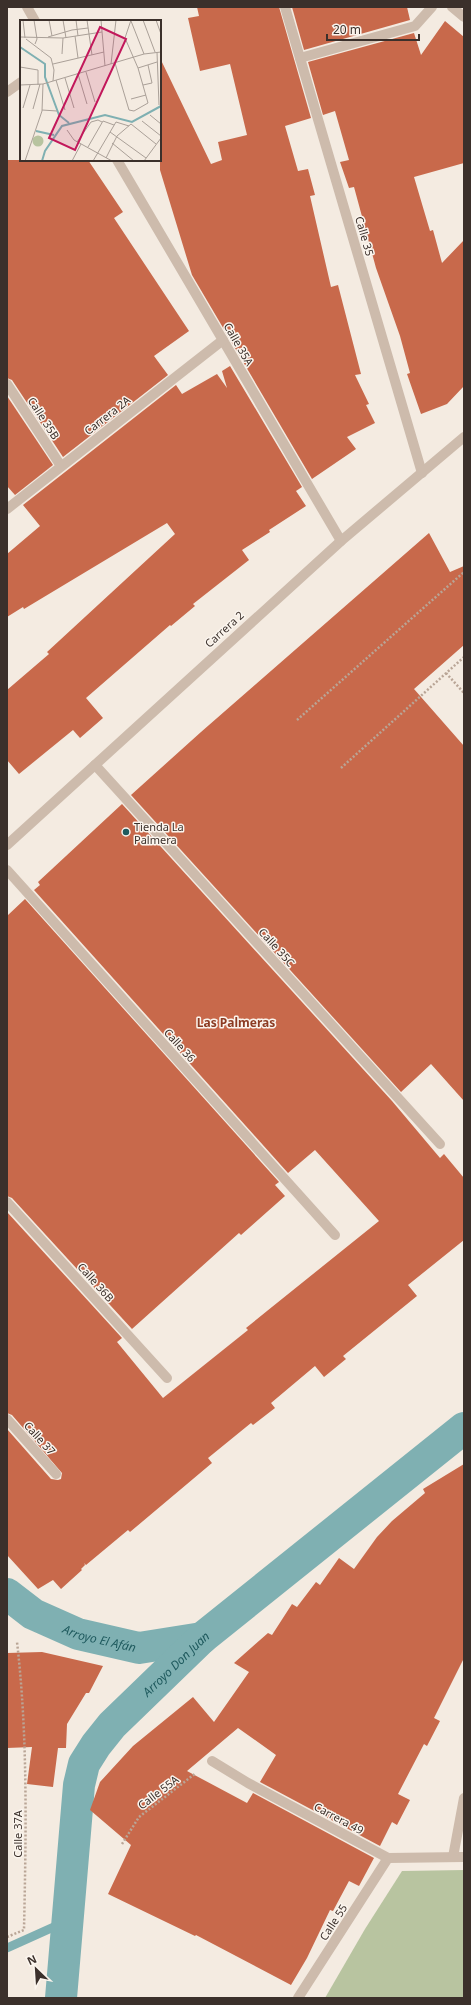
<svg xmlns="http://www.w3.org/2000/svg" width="471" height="2005" font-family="'Noto Sans',sans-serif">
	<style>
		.green { fill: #b8c4a0 }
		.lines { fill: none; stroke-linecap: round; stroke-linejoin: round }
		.stream { stroke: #7fb0b2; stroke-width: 9 }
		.canal { stroke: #7fb0b2; stroke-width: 32 }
		.building { fill: #c8694b }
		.path { stroke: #b9a596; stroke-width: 2.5; stroke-dasharray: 2 2; stroke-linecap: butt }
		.service { stroke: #cdbbac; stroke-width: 10 }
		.minor { stroke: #cdbbac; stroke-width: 10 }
		.tertiary { stroke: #cdbbac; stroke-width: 10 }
		.poi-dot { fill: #1f5a5e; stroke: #fbf5ee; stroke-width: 1.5 }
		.labels { text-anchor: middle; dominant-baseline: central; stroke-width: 3; stroke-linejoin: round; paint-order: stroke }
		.street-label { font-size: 11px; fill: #3b302b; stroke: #fbf5ee }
		.poi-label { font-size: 11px; fill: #3b302b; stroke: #fbf5ee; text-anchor: start }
		.neighbourhood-label { font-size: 12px; font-weight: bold; fill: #8c3b22; stroke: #fbf5ee }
		.water-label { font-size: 12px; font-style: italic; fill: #1f5a5e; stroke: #fbf5ee }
		.inset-river { fill: none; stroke: #7fb0b2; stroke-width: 2 }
		.inset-road { fill: none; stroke: #aaa098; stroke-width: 1 }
		.view { fill: #c2185b; fill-opacity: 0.15; stroke: #c2185b; stroke-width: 2 }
		.inset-edge { fill: none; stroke: #3b302b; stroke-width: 2 }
	</style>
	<rect width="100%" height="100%" fill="#f4ebe1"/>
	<polygon class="green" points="464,1870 464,1998 325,1998 365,1929 402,1871"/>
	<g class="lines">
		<polyline class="stream" points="7,1948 67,1921"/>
		<g class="canal">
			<path id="s1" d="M7,1594L33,1614L78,1634L139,1648L202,1638"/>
			<path id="s2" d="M61,1998L79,1785L84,1764L96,1745L112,1725L202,1638L464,1428"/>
		</g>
	</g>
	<g class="building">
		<polygon points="197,7 279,7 311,118 285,126 298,171 308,169 315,195 310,196 331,287 338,285 361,374 355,375 369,404 366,405 375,423 347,437 356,449 312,479 192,275 160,170 160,58 211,164 222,160 218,142 247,135 230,64 200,71 188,18 199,16"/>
		<polygon points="292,7 407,7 410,20 304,50"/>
		<polygon points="445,21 464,37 464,163 414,177 430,231 433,230 442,263 464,240 464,386 447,404 421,414 407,374 410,373 400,336 376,268 354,187 349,188 340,162 349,160 335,111 323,115 308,62 414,33 421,55"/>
		<polygon points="7,160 88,160 123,212 114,218 189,331 154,356 168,375 63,457 12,380 7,378"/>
		<polygon points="230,366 302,487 296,491 306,506 269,530 270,532 242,550 249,560 193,604 195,606 171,626 170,625 86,698 103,718 80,738 73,730 19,774 7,760 7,690 49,654 47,652 175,534 167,523 24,609 23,607 7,617 7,554 40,526 23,505 176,385 182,394 217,374 227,388 222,371"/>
		<polygon points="7,396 53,465 15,495 7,486"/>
		<polygon points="429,533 450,572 464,566 464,645 414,689 464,746 464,1101 431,1064 401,1092 131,795 201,732"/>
		<polygon points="122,804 392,1101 440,1158 444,1154 464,1178 464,1240 408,1285 417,1296 343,1356 346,1359 324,1377 315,1366 271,1403 275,1408 253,1425 251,1423 208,1458 212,1463 130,1532 128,1530 86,1565 84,1563 85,1565 81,1569 82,1570 61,1589 53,1580 38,1589 7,1555 7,1429 51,1479 58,1480 61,1479 62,1473 12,1415 7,1413 7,1212 122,1338 117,1342 163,1398 248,1330 246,1328 267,1311 379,1221 315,1150 288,1173 34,890 40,885 38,882"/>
		<polygon points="25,899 279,1182 275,1185 285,1196 241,1235 239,1233 132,1329 12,1198 7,1196 7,916"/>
		<polygon points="464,1464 464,1658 434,1718 440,1721 427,1746 424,1744 398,1794 410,1800 397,1825 392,1822 380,1846 260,1782 276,1755 238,1728 187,1771 247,1803 253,1793 374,1858 359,1886 349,1881 333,1911 330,1910 307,1958 291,1985 196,1935 195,1936 108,1894 131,1845 90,1810 100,1782 133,1746 193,1697 214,1722 249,1672 234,1663 268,1633 272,1635 292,1604 297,1607 316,1582 320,1585 339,1558 354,1569 377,1537 392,1521 425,1493 423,1489"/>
		<polygon points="42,1652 103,1666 89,1693 86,1693 67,1724 66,1748 58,1748 53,1787 27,1784 32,1747 7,1748 7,1653"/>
	</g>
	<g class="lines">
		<g class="path">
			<polyline points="446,673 464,693"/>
			<polyline points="297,720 464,572"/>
			<polyline points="341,768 464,657"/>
			<polyline points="122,1844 139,1817 196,1773"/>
			<path d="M7,1937L24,1930C26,1834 28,1737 17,1642"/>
		</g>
		<polyline class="service" points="298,1998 388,1858"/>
		<g class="minor">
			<polyline points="27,7 35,21"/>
			<polyline points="285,7 422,473"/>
			<polyline points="452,7 464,17"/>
			<polyline points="300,58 415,26 432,7"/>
			<polyline points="7,92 21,82"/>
			<polyline points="117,160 341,541"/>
			<polyline points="7,384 61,466"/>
			<polyline points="7,509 223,340"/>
			<polyline points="95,765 440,1144"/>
			<polyline points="7,870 335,1235"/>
			<polyline points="7,1202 167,1378"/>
			<polyline points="7,1419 56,1474"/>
			<polyline points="212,1761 248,1783 388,1858 464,1857"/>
			<polyline points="453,1857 464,1798"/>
		</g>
		<polyline class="tertiary" points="7,845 341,541 464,437"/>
	</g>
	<circle class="poi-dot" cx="126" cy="832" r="4"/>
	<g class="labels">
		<g class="street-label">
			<text transform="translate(365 236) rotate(74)">Calle 35</text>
			<text transform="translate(239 344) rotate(60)">Calle 35A</text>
			<text transform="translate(107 415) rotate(-38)">Carrera 2A</text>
			<text transform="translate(44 418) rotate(57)">Calle 35B</text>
			<text transform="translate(224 629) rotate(-42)">Carrera 2</text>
			<text transform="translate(277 947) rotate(48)">Calle 35C</text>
			<text transform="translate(180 1045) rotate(48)">Calle 36</text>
			<text transform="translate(96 1282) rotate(48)">Calle 36B</text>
			<text transform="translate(40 1438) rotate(48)">Calle 37</text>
			<text transform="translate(158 1792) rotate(-37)">Calle 55A</text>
			<text transform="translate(339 1818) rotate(28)">Carrera 49</text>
			<text transform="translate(17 1834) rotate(-90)">Calle 37A</text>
			<text transform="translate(333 1922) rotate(-57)">Calle 55</text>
		</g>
		<g class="poi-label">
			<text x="134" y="826">Tienda La<tspan x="134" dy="13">Palmera</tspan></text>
		</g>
		<g class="neighbourhood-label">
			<text x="236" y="1022">Las Palmeras</text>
		</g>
		<g class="water-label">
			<text stroke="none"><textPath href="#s1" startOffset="104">Arroyo El Afán</textPath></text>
			<text stroke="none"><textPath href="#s2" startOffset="372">Arroyo Don Juan</textPath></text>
		</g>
	</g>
	<g transform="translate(20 20)">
		<rect width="141" height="141" fill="#f4ebe1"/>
		<path d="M12.5 121a5.5 5.5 0 1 1 11 0a5.5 5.5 0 1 1-11 0Z" fill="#b8c4a0"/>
		<path class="inset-river" d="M0,27L25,44V57L39,95L49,103M16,111L34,115M22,141L25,131L42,106L85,95L112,102L141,86"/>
		<path class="inset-road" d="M3,0L5,18M14,0L17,19L15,24M29,0L32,16M43,0L46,18M56,0L58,16M67,0L72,35M81,0L85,46M123,0L135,32M136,0L141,14M111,1L124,34M55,16L58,38M0,17L43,18L82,12M28,17L52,10L68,8M6,19L31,38L34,50L33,61M137,32L139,85M42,34L43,18M95,43L109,90L114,91L128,83L118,48L105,18L111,0M33,44L84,32M91,44L96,0M0,47L18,50V65M118,48L137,42M66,52L75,82M58,54L67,84M45,58L54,88M36,60L45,90M0,65L23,64L124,34L141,32M123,65L132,63L128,45M111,79L126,75M3,88L10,65M13,89L20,64M22,90L37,91M130,95L141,104M122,101L141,116M47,110L54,120L92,141M90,112L126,138M57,122L71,102L78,100L82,102M92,123L114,141M68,127L83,101L94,105M86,138L97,116L111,104L136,124M5,141L22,91L23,64M52,141L61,124M73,141L96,102L109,106M124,141L141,118"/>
		<path class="view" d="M80,7L106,19L55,130L29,118Z"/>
		<rect width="141" height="141" class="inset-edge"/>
	</g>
	<rect width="471" height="2005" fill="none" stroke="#3b302b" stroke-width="16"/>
	<g transform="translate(36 1969) rotate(335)" stroke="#fbf5ee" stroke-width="3" paint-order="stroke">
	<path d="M0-3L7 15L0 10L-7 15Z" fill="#3b302b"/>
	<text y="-6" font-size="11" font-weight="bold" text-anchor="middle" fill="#3b302b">N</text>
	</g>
	<path d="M327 34v6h92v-6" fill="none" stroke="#3b302b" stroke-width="2"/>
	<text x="333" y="34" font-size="12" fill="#3b302b" stroke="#fbf5ee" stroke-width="3" paint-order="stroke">20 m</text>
</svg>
